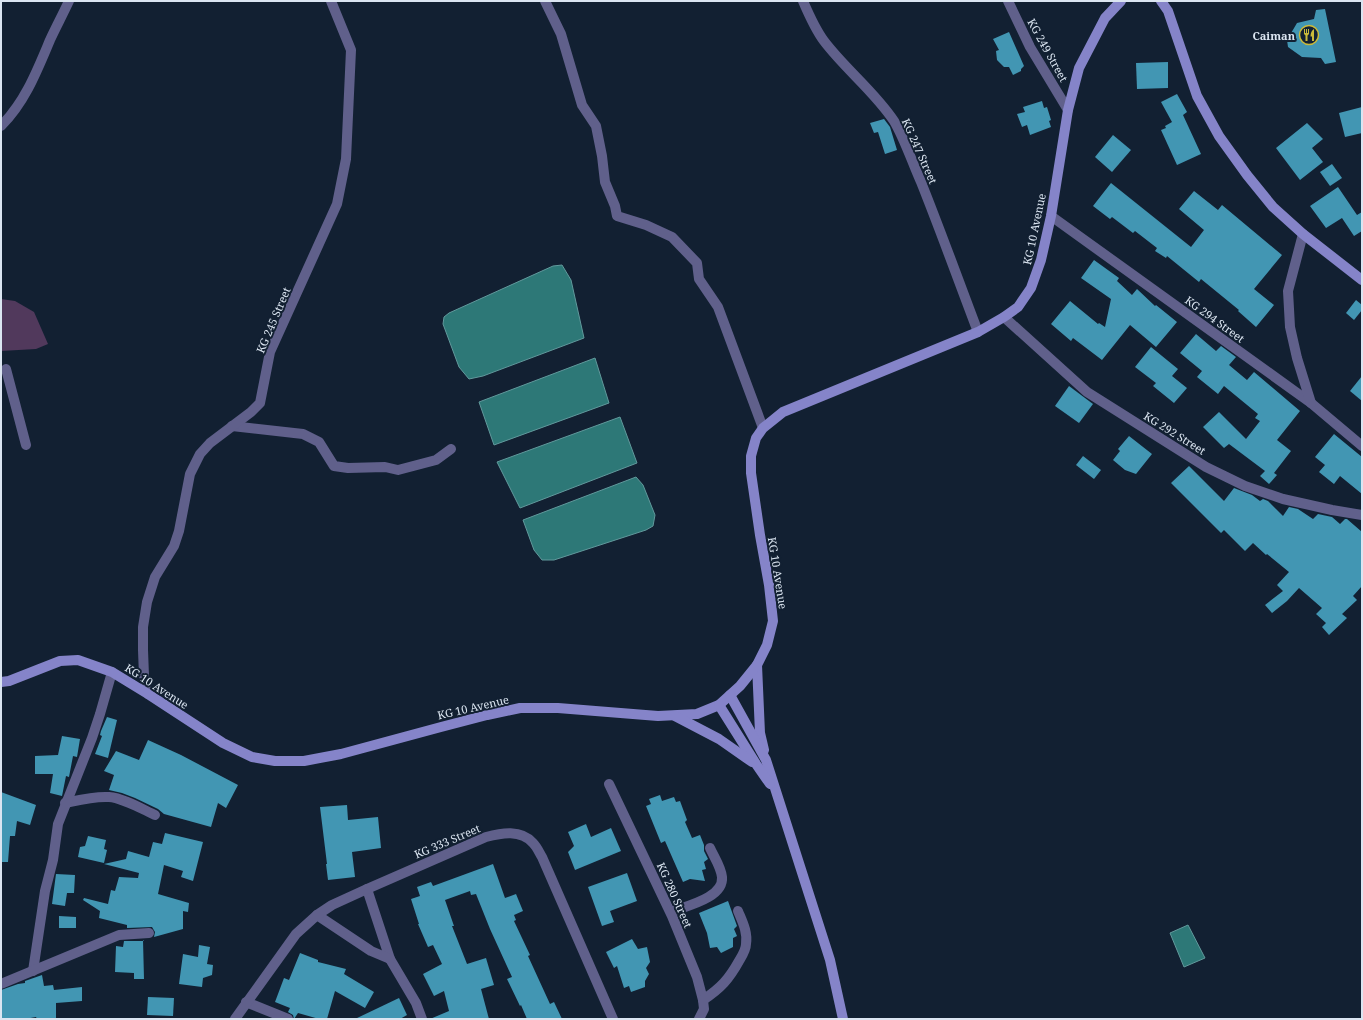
<svg xmlns="http://www.w3.org/2000/svg" width="1363" height="1020" font-family="'Noto Serif',serif">
	<style>
		.green { fill: #51395c }
		.water { fill: #2d7877; stroke: #61999c }
		.building { fill: #4296b3 }
		.lines { fill: none; stroke-linecap: round; stroke-linejoin: round }
		.street { stroke: #60608b; stroke-width: 10 }
		.secondary { stroke: #8584c9; stroke-width: 10 }
		.labels { text-anchor: middle; dominant-baseline: central; stroke-width: 4; stroke-linejoin: round; paint-order: stroke }
		.poi-label { font-size: 11px; font-weight: bold; fill: #dbe5f1; stroke: #122032; text-anchor: end }
		.street-label { font-size: 11px; fill: #dbe5f1; stroke: #122032 }
	</style>
	<rect width="100%" height="100%" fill="#122032"/>
	<polygon class="green" points="1,299 15,301 34,312 48,344 36,349 1,351"/>
	<g class="water">
		<polygon points="562,265 571,280 584,338 483,376 469,379 459,367 443,324 444,317 449,313 553,266"/>
		<polygon points="595,358 609,403 494,445 479,402"/>
		<polygon points="620,417 637,463 520,508 497,462"/>
		<polygon points="636,477 643,485 655,515 653,526 646,530 554,560 542,560 534,550 523,520"/>
		<polygon points="1188,925 1205,958 1184,967 1170,933"/>
	</g>
	<g class="building">
		<polygon points="1325,9 1336,62 1325,64 1321,58 1302,57 1288,47 1287,40 1297,23 1314,19 1316,10"/>
		<polygon points="1009,32 1024,66 1021,69 1021,71 1013,75 1009,67 1004,67 997,60 996,51 999,50 993,39"/>
		<polygon points="1168,62 1168,88 1137,89 1136,63"/>
		<polygon points="1177,94 1187,112 1183,115 1201,154 1177,165 1161,130 1166,128 1165,126 1172,122 1161,102"/>
		<polygon points="1042,101 1044,108 1047,107 1051,120 1049,121 1051,127 1030,135 1027,125 1022,127 1017,114 1025,112 1023,107"/>
		<polygon points="1362,107 1362,133 1345,137 1339,113"/>
		<polygon points="884,119 890,127 897,150 885,154 878,132 874,133 870,123"/>
		<polygon points="1307,123 1323,139 1312,148 1323,162 1300,180 1276,148"/>
		<polygon points="1113,135 1131,150 1112,172 1095,157"/>
		<polygon points="1332,164 1342,178 1330,186 1320,172"/>
		<polygon points="1111,183 1191,247 1204,230 1179,209 1194,191 1218,210 1222,205 1282,255 1254,289 1274,305 1256,327 1238,311 1239,310 1201,279 1199,282 1167,256 1166,258 1155,251 1157,248 1135,231 1133,233 1112,217 1110,219 1093,206"/>
		<polygon points="1338,187 1357,215 1362,212 1362,231 1354,236 1342,218 1326,228 1310,206"/>
		<polygon points="1094,260 1119,278 1117,281 1132,295 1137,289 1155,306 1156,305 1177,322 1156,347 1130,325 1102,360 1073,338 1071,341 1051,324 1070,301 1098,324 1099,323 1105,327 1111,299 1081,278"/>
		<polygon points="1356,300 1362,305 1362,310 1354,320 1346,313"/>
		<polygon points="1196,334 1216,351 1221,346 1236,357 1229,365 1247,380 1254,372 1300,411 1277,440 1291,451 1274,473 1277,475 1269,484 1260,476 1265,471 1229,444 1224,448 1203,427 1219,412 1246,439 1260,421 1255,418 1258,414 1224,386 1218,394 1197,377 1202,371 1180,353"/>
		<polygon points="1151,347 1178,369 1172,376 1187,388 1174,403 1153,386 1156,383 1135,367"/>
		<polygon points="1362,376 1362,401 1350,391"/>
		<polygon points="1069,386 1093,404 1079,423 1055,406"/>
		<polygon points="1334,434 1362,457 1362,494 1340,476 1334,484 1319,472 1325,465 1315,457"/>
		<polygon points="1129,436 1152,454 1136,474 1125,470 1113,460 1120,451 1118,449"/>
		<polygon points="1083,456 1101,470 1094,479 1076,465"/>
		<polygon points="1189,466 1224,501 1234,488 1252,495 1260,501 1263,499 1268,501 1283,516 1289,507 1298,509 1313,519 1318,514 1332,517 1340,524 1345,519 1347,519 1362,532 1362,586 1353,596 1357,600 1342,614 1347,618 1329,635 1322,627 1326,623 1316,614 1322,608 1299,588 1287,601 1272,613 1265,605 1283,591 1277,585 1289,572 1267,554 1266,555 1253,543 1245,551 1224,530 1221,533 1171,483"/>
		<polygon points="107,717 117,720 108,758 95,754 102,736 100,735 101,731"/>
		<polygon points="62,736 80,739 77,757 73,756 69,777 66,776 62,796 50,793 53,774 35,774 35,756 58,755"/>
		<polygon points="148,740 181,755 238,785 226,808 218,803 211,827 164,814 158,809 135,798 122,793 109,790 114,775 104,771 116,751 139,760"/>
		<polygon points="1,792 36,805 30,825 17,821 15,836 10,836 8,862 1,862"/>
		<polygon points="660,795 662,801 674,797 676,802 680,801 687,820 685,822 692,838 700,835 704,845 704,851 708,859 704,862 706,869 702,870 705,881 690,879 683,882 665,841 661,843 646,806 651,804 649,799"/>
		<polygon points="347,805 348,820 378,817 381,848 352,852 355,877 328,880 326,864 327,864 320,807"/>
		<polygon points="586,824 591,837 611,828 621,851 575,870 568,852 574,846 568,832"/>
		<polygon points="165,833 203,842 193,881 181,877 183,871 164,865 158,894 189,903 188,912 183,911 183,929 154,937 155,932 152,927 127,928 127,925 99,918 100,911 83,900 84,898 108,904 111,890 115,891 119,877 138,878 139,873 104,864 126,859 128,851 149,857 153,842 162,844"/>
		<polygon points="88,836 106,840 104,849 107,850 104,863 78,857 80,847 85,846"/>
		<polygon points="493,864 505,898 516,894 523,911 514,915 516,920 514,921 530,955 528,956 550,1004 554,1002 562,1019 527,1019 521,1005 520,1006 507,979 512,977 490,929 476,894 471,895 470,891 445,900 454,926 452,926 467,964 486,958 494,985 481,989 489,1019 430,1019 449,1011 444,991 434,996 423,974 442,964 433,945 428,947 418,924 419,924 411,899 420,896 417,887 431,882 433,886"/>
		<polygon points="627,873 637,901 610,911 614,922 602,926 588,887"/>
		<polygon points="56,874 75,875 74,893 67,893 65,906 52,904"/>
		<polygon points="728,901 737,926 734,929 737,936 733,938 733,947 721,953 717,947 710,948 707,933 699,913"/>
		<polygon points="59,916 76,917 76,928 59,928"/>
		<polygon points="632,939 638,949 647,947 650,962 646,968 649,974 645,981 645,987 631,992 629,986 624,988 617,966 614,968 606,952"/>
		<polygon points="143,940 144,979 134,979 134,973 115,972 116,946 123,947 124,941 144,940"/>
		<polygon points="199,945 210,947 207,964 213,965 212,975 203,978 202,987 179,984 183,954 198,957"/>
		<polygon points="300,953 318,960 318,962 346,969 344,974 374,992 365,1008 335,991 327,1019 319,1019 298,1013 294,1019 293,1015 288,1012 290,1008 275,1002 284,978 289,980"/>
		<polygon points="42,975 44,986 53,985 54,990 82,987 82,1001 56,1003 56,1019 37,1019 36,1017 25,1019 1,1019 1,990 18,984 25,983 25,981"/>
		<polygon points="148,997 174,998 173,1016 147,1015"/>
		<polygon points="399,998 407,1015 400,1019 355,1019"/>
	</g>
	<g class="lines">
		<g class="street">
			<polyline points="545,1 561,34 582,105 596,126 602,156 605,182 615,206 617,216 646,225 672,237 697,263 699,279 718,307 763,428"/>
			<path d="M803,1C809,15 815,29 824,41C846,70 874,91 894,121C905,140 912,162 921,182C941,232 959,282 978,332"/>
			<polyline points="1008,1 1030,47 1068,110"/>
			<path d="M1,126C25,102 37,71 50,40C56,27 63,14 69,1"/>
			<polyline points="1051,216 1311,403 1362,446"/>
			<polyline points="1303,234 1288,291 1290,327 1297,358 1311,403"/>
			<polyline points="1004,317 1087,392 1206,467 1245,486 1283,499 1332,510 1362,515"/>
			<polyline points="6,369 26,445"/>
			<polyline points="232,426 303,434 319,442 334,466 348,468 385,467 398,470 436,460 451,449"/>
			<polyline points="148,694 144,676 143,650 143,627 147,602 155,577 174,546 179,531 190,474 200,454 210,443 251,412 260,403 270,352 337,204 346,159 351,50 331,1"/>
			<polyline points="609,784 672,916 697,977 703,1000 704,1009 699,1019"/>
			<path d="M65,803C79,800 94,796 109,797C123,798 142,809 155,815"/>
			<polyline points="367,889 390,959 416,1003 422,1019"/>
			<path d="M671,912C686,906 724,898 722,877C721,867 714,857 710,848"/>
			<polyline points="317,915 371,951 390,959"/>
			<polyline points="33,971 45,891 53,860 58,824 92,738 100,714 112,672"/>
			<polyline points="1,984 119,935 149,933"/>
			<path d="M703,1000C721,988 729,979 739,961C742,956 746,950 746,944C748,932 742,921 738,911"/>
			<polyline points="246,1002 288,1019"/>
			<path d="M235,1019L296,934L317,915L332,905L367,889L486,837C501,833 521,829 533,843C537,847 539,852 542,857L613,1019"/>
		</g>
		<g class="secondary">
			<polyline points="1161,1 1168,11 1197,96 1219,136 1247,175 1273,207 1303,234 1362,280"/>
			<polyline points="757,665 760,733 764,750"/>
			<polyline points="1,682 9,681 60,661 78,660 112,672 148,694 223,743 252,757 275,761 304,761 341,754 441,727 487,715 520,708 558,708 658,716 697,714 719,705 740,686 757,665 767,645 773,621 769,585 760,535 751,473 751,456 756,438 763,428 783,412 978,332 1004,317 1018,307 1031,288 1041,260 1051,216 1068,110 1079,68 1105,18 1121,1"/>
			<polyline points="730,695 766,760 830,960 843,1019"/>
			<polyline points="719,705 756,764 770,784"/>
			<polyline points="675,716 719,739 752,762"/>
		</g>
	</g>
	<defs>
		<symbol id="restaurant-ring" viewBox="-11 -11 22 22"><circle r="9.5" fill="#122032" stroke="#caba3a" stroke-width="1.5"/><path d="M-5-6h1v4h1v-4h1v4h1v-4h1v5L-1.5 .5V6h-2V.5L-5-1ZM5-6V6H3V1.5H1.5Q1.5-4 5-6Z" fill="#caba3a"/></symbol>
	</defs>
	<g fill-rule="evenodd">
		<use href="#restaurant-ring" x="1298" y="24" width="22" height="22"/>
	</g>
	<g class="labels">
		<g class="poi-label">
			<text x="1295" y="35">Caiman</text>
		</g>
		<g class="street-label">
			<text transform="translate(1048 50) rotate(61)">KG 249 Street</text>
			<text transform="translate(920 151) rotate(66)">KG 247 Street</text>
			<text transform="translate(1034 229) rotate(-78)">KG 10 Avenue</text>
			<text transform="translate(1215 319) rotate(36)">KG 294 Street</text>
			<text transform="translate(273 320) rotate(-67)">KG 245 Street</text>
			<text transform="translate(1175 433) rotate(32)">KG 292 Street</text>
			<text transform="translate(778 573) rotate(81)">KG 10 Avenue</text>
			<text transform="translate(157 686) rotate(33)">KG 10 Avenue</text>
			<text transform="translate(473 707) rotate(-13)">KG 10 Avenue</text>
			<text transform="translate(447 841) rotate(-23)">KG 333 Street</text>
			<text transform="translate(675 895) rotate(66)">KG 280 Street</text>
		</g>
	</g>
	<rect width="1363" height="1020" fill="none" stroke="#dbe5f1" stroke-width="4"/>
</svg>
